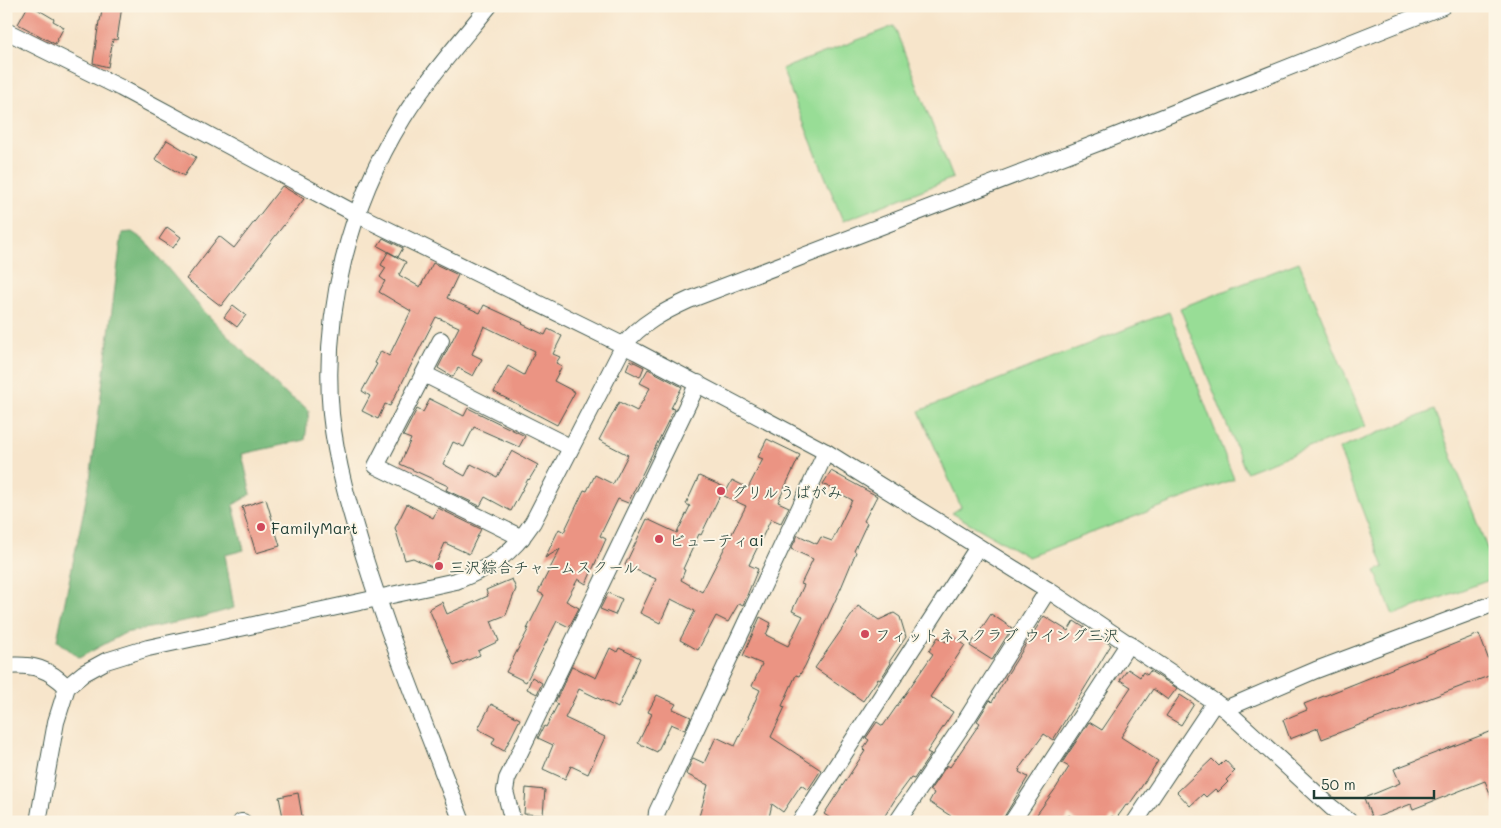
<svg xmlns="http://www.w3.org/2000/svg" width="1501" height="828" font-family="Mali,'Klee One',sans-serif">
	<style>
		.green { fill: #98dd96; stroke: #5c8d65 }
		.forest { fill: #7abc7f; stroke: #4c7c5a }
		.building { fill: #eb9483 }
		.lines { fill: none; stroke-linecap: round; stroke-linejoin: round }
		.minor-casing { stroke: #3f564b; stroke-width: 18 }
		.minor { stroke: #fff; stroke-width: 16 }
		.poi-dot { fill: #d1495b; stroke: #fcf5e5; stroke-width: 2 }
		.labels { text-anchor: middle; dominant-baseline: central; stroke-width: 4; stroke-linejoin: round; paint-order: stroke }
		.poi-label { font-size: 16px; fill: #1f3d34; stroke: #fcf5e5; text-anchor: start }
	</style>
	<rect width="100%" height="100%" fill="#fcf5e5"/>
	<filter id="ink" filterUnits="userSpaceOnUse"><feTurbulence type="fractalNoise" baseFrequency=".02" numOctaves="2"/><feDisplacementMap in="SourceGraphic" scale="10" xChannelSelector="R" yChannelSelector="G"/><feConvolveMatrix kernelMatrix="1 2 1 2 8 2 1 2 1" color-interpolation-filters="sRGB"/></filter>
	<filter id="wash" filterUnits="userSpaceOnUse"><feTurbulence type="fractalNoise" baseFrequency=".0096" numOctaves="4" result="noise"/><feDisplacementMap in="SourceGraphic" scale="20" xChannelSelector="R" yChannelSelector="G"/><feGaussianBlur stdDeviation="1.12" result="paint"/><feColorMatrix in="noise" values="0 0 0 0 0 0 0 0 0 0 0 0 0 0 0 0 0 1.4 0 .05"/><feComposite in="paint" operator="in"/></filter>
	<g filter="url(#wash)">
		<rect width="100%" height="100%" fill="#f7e5cb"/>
		<g class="green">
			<polygon points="894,26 953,178 843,221 782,69"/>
			<polygon points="1299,262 1366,426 1246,472 1180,308"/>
			<polygon points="1169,312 1234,479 1028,557 952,513 961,507 919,411"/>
			<polygon points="1434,410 1495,569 1495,578 1393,615 1375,571 1384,567 1339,449"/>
		</g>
		<polygon class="forest" points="132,232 144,240 200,307 282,391 309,410 305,440 242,454 251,494 233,505 244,550 225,555 234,608 203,617 125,633 79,658 57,640 90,480 122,233"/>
		<g id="blocks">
			<g class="building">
				<polygon points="28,6 32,6 54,19 53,21 64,27 55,44 18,24"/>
				<polygon points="103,6 122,6 117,40 113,39 108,67 93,63 99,21 100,21"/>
				<polygon points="167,140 196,157 184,176 155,159"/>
				<polygon points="282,186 304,199 221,306 186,279 219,236 234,248"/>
				<polygon points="167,227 181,237 173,248 159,239"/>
				<polygon points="383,238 403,248 398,257 378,246"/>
				<polygon points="388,252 406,262 399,275 420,287 433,263 458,275 447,298 480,313 484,305 523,323 522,324 545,335 548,329 562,336 553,354 560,357 556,363 562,366 554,381 575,392 557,425 494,392 508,366 524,375 535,351 484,326 472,354 482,359 473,376 458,368 453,377 438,368 459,327 436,317 390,406 385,404 378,419 362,411 370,396 362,391 377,364 375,363 381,351 389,356 411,311 379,292 385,281 380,277 386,268 381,265"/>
				<polygon points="233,305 246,315 237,327 224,317"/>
				<polygon points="630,360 644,367 640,377 626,370"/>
				<polygon points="648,369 682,387 671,408 674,409 628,503 618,499 600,536 606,539 586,584 578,579 566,601 579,608 569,627 557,621 526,682 506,672 529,628 527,629 544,595 538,592 560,549 545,558 559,529 564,532 584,490 587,491 595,475 613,484 628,455 599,440 619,402 637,411 650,388 640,383"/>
				<polygon points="430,399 464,416 468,408 525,436 519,447 474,427 464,447 453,442 443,464 465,476 471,464 497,477 512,451 538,465 529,480 528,479 511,511 485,497 480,506 446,490 448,486 400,464 411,439 403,436 417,409 423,412"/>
				<polygon points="767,439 800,455 778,502 789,507 781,523 771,519 749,565 758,569 743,605 739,603 728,622 716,616 698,650 680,640 695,611 671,599 660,623 640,613 656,579 625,565 647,519 677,533 690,506 686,504 699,476 724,487 701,535 699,534 683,569 685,570 681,580 702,592 746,506 724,496 732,480 748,488 763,459 758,457"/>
				<polygon points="831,471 877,496 864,521 867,523 854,551 856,552 841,588 805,666 799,676 796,675 782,706 785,707 771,737 821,770 808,790 801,785 783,812 772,804 768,822 707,822 698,820 708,785 686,774 693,758 704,763 716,737 735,746 749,717 748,717 760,690 752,686 762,664 743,656 760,617 771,623 766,635 788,646 803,616 792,611 804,585 801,584 813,559 791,549 798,535 817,544 821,537 832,541 852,500 823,484"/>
				<polygon points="266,499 280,546 256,553 242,507"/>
				<polygon points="407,504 433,518 438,508 481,529 469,554 445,543 434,568 413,558 405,560 395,528"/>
				<polygon points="512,579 516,589 506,615 491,621 499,641 478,651 480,655 454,666 429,609 442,602 447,614 488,596 486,590"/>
				<polygon points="608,593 622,599 615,615 600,609"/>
				<polygon points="858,606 879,620 894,613 900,617 906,637 889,662 891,663 880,680 878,679 863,701 815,668"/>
				<polygon points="991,614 1012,628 992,660 970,646"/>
				<polygon points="1044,616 1068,631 1074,621 1111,645 1053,740 1044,734 1021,766 1019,772 1028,777 1004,817 1002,822 996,822 988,817 984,822 960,822 929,802 934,793 930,790 947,765 950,767 980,723 977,721 990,700 992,702 1006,678 1005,678"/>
				<polygon points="1479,634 1494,674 1322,739 1318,728 1290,739 1283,720 1307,710 1304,704"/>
				<polygon points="951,635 965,645 930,697 953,712 927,752 931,754 914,779 911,778 894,801 881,822 836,822 824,814 865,751 863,749 869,740 866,738 877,722 883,726 933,654 929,651 938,637 946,642"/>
				<polygon points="610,648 617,652 619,648 640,658 618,708 579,689 565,718 605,737 588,774 571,766 565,779 543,769 553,745 538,738 544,726 546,727 558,704 555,702 572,666 596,678"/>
				<polygon points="1128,669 1140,677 1143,672 1147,675 1150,671 1177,688 1168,700 1153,689 1121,737 1158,761 1138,792 1128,806 1126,805 1116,819 1112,816 1108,822 1078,822 1069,815 1064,822 1024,822 1027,817 1032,821 1056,788 1069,767 1062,763 1089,722 1102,730 1131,687 1120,680"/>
				<polygon points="532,677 542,683 537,694 527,689"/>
				<polygon points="657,695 676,704 673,709 691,717 685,730 671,724 657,752 638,743 652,714 648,712"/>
				<polygon points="1180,695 1194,704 1181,725 1166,716"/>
				<polygon points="491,704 520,719 504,751 492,744 495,738 478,729"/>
				<polygon points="1495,730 1495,805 1485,781 1413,809 1411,804 1372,819 1364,798 1400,783 1394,769"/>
				<polygon points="1212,759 1219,766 1225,760 1235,771 1226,780 1228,782 1218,792 1215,789 1206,797 1203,794 1190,806 1177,792"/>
				<polygon points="526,788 545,790 543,815 524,814"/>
				<polygon points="298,793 303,822 284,822 279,797"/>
			</g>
		</g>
	</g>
	<g filter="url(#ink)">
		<use href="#blocks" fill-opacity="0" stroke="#3f564b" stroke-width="1"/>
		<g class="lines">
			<defs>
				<g id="minor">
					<polyline points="6,31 121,88 356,214 637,352 826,452 1048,590 1225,709 1331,807 1350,822"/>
					<polyline points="441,340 376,466 522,538"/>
					<polyline points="424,374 570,447"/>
					<path d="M6,666C33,664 48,668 67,687"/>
					<polyline points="1225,709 1316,670 1495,603"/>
					<path d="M38,822L56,722L67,687L84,673L106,661L148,648L456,581C492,567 511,555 533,522L624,345C640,324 665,311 689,300L1108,139L1443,6"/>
					<polyline points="241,822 243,822"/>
					<path d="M462,822C429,734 392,646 364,556C350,510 336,463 331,414C322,312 349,205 403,118C428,78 459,43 489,6"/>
					<polyline points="513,822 505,791 507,779 698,383"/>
					<polyline points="656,822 657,812 826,452"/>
					<polyline points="800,822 978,547"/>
					<polyline points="897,822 966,720 1048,590"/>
					<polyline points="1012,822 1129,643"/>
					<polyline points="1135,822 1215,702"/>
				</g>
			</defs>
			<use href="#minor" class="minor-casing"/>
			<use href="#minor" class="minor"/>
		</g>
	</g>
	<g class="poi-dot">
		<circle cx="721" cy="491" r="5"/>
		<circle cx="261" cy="527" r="5"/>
		<circle cx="659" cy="539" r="5"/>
		<circle cx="439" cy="566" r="5"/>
		<circle cx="865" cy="634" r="5"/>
	</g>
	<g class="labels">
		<g class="poi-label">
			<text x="731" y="491">グリルうばがみ</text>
			<text x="271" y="527">FamilyMart</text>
			<text x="669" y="539">ビューティai</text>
			<text x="449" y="566">三沢綜合チャームスクール</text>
			<text x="875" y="634">フィットネスクラブ ウイング三沢</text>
		</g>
	</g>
	<rect width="1501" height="828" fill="none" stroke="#fcf5e5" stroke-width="25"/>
	<path d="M1314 790v8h120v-8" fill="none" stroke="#1f3d34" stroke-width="2.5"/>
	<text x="1321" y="790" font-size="15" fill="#1f3d34" stroke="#fcf5e5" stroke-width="4" paint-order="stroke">50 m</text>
</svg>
